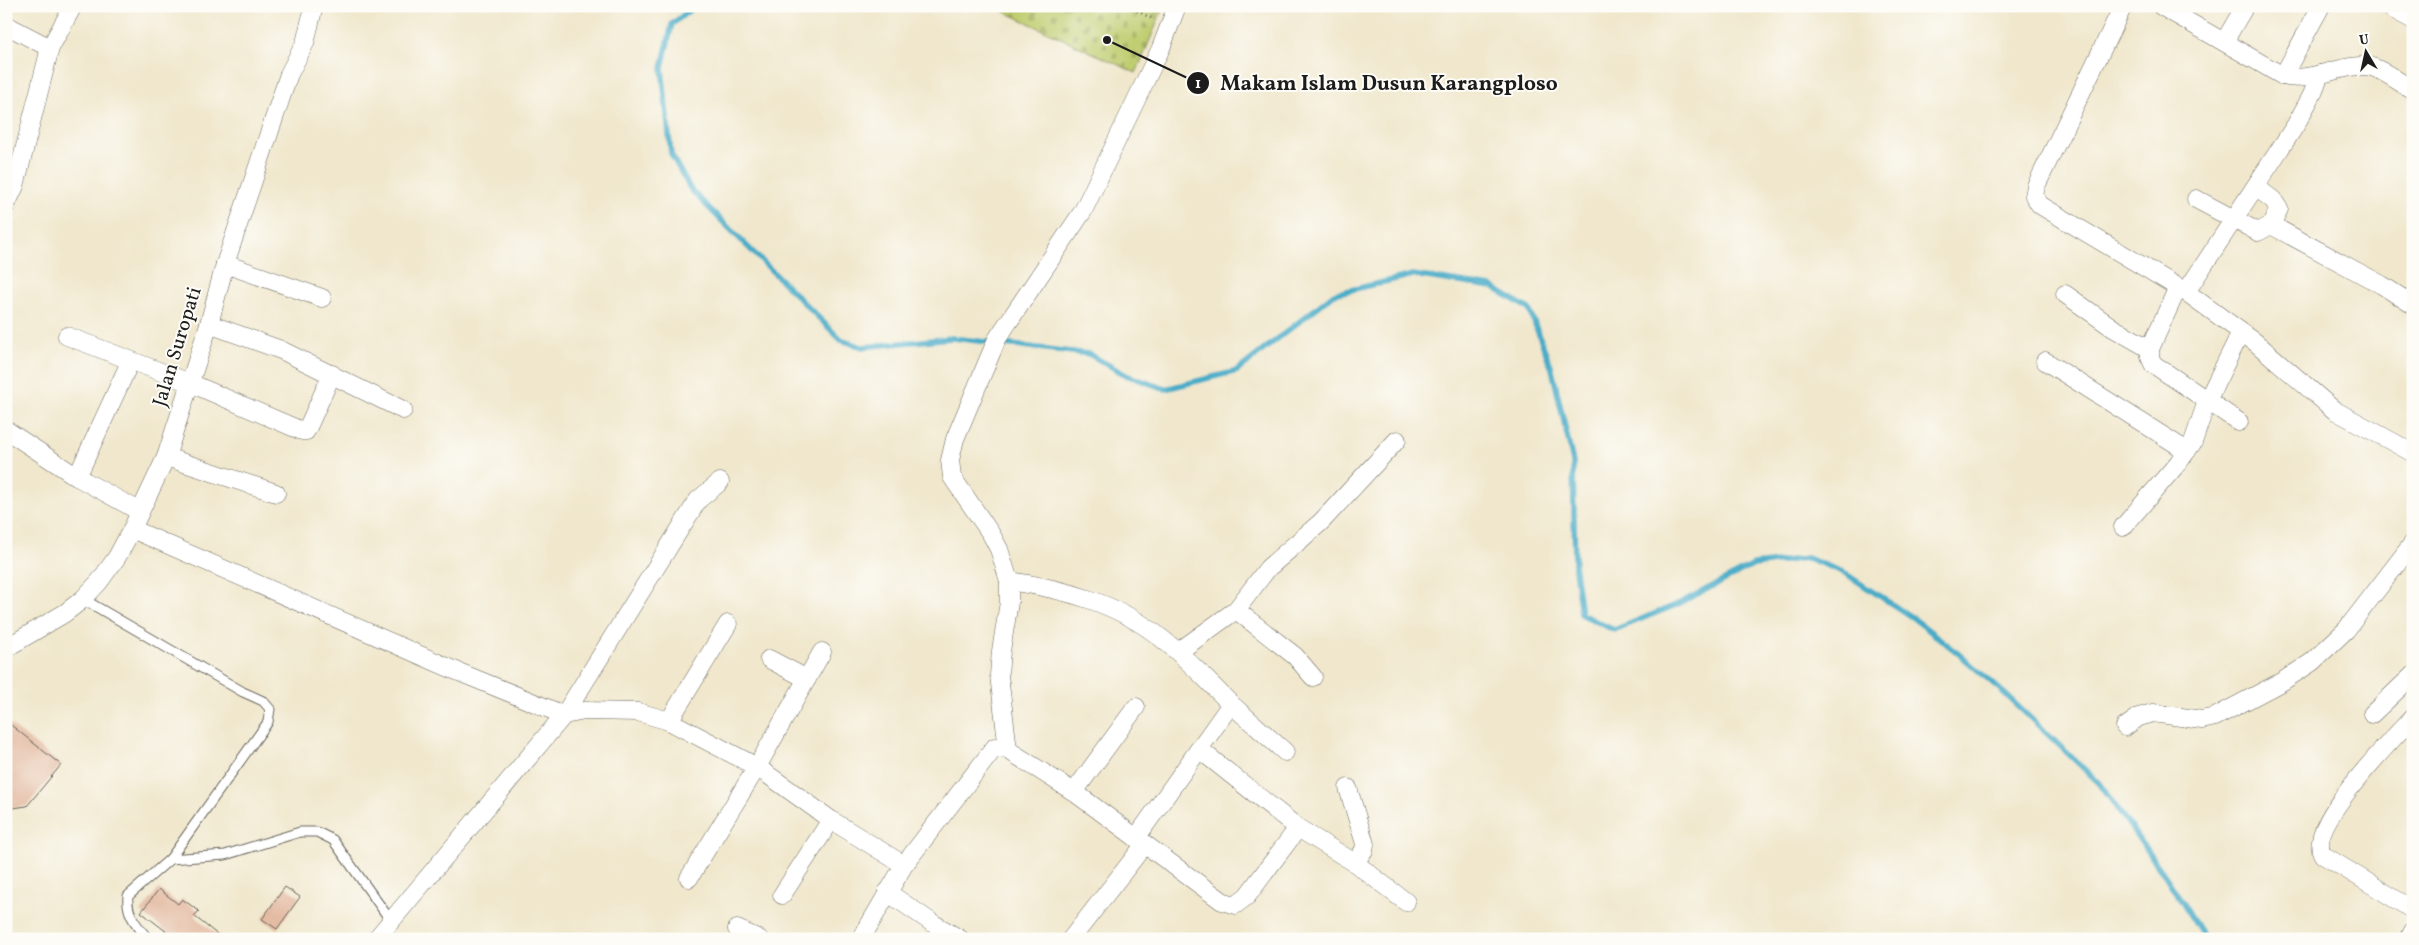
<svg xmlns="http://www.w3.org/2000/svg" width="2419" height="945" font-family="Vollkorn,serif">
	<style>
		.cemetery { fill: url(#cemetery-stones); stroke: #6e7446 }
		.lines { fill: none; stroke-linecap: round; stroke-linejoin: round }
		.stream { stroke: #48acc8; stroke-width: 5.5 }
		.building { fill: #e2b79e }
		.service-casing { stroke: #66635a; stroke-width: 11 }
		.minor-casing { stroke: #66635a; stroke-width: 19 }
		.path { stroke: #66635a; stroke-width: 3; stroke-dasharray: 1 4; stroke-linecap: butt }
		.service { stroke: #fff; stroke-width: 9 }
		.minor { stroke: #fff; stroke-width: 18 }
		.labels { text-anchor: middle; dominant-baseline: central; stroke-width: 4; stroke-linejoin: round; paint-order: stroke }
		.street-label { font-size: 20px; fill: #1c1c1c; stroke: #fdfcf7 }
		.leader { fill: none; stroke: #1c1c1c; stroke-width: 2 }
		.callout-dot { fill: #1c1c1c; stroke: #fdfcf7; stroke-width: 2 }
		.mark-label { font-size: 15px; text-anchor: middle; font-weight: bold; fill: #fff }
		.callout-label { font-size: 21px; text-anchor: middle; font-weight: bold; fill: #1c1c1c; stroke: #fdfcf7; stroke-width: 4; stroke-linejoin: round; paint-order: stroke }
	</style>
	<defs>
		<pattern id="cemetery-stones" width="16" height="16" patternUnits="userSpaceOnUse" patternTransform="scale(1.25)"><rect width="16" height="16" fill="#bfcd6f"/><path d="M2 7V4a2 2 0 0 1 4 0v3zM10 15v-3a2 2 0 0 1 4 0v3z" fill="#a4af60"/></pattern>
	</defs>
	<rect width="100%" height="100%" fill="#fdfcf7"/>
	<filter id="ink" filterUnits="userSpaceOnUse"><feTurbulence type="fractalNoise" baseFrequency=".02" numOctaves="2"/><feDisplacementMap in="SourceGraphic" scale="10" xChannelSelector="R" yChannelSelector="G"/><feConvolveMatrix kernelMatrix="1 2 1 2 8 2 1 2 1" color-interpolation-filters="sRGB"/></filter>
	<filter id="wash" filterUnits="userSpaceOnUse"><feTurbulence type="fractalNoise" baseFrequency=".0096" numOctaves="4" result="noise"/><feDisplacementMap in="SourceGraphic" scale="20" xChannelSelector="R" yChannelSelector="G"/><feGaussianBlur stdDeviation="1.12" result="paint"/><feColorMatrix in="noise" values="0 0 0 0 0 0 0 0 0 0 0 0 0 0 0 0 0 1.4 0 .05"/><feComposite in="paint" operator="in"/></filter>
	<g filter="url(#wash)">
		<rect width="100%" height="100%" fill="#f0e7cc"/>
		<polygon class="cemetery" points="992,6 1164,6 1136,73"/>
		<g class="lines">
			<polyline class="stream" points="695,6 672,24 662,68 671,154 691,190 841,340 862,347 952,338 1089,354 1126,375 1165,389 1237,371 1334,294 1413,275 1492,287 1529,309 1552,369 1573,462 1575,569 1581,614 1614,630 1676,605 1754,565 1807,558 1843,572 1913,618 1953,649 2004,693 2099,783 2166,877 2205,939"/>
		</g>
		<g id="blocks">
			<g class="building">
				<polygon points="6,721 61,765 27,806 6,809"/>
				<polygon points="285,887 300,897 277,929 262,919"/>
				<polygon points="159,889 178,904 182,899 199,911 194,916 223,939 176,939 141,912"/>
			</g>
		</g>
	</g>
	<g filter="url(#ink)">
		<use href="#blocks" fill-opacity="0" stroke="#66635a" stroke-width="1"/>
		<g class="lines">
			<defs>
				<g id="service">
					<path d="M83,599L243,692L263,701L270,709L268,722L170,859L128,896C126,915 137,925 148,939"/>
					<polyline points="170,859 225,855 300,832 317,832 333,840 391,921"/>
				</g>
				<g id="minor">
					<polyline points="2123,6 2036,186 2034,196 2040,205 2186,292 2255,342 2334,410 2413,453"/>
					<path d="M2161,6L2283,76C2313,84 2344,61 2372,67C2383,70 2402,84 2413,90"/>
					<polyline points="2387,6 2413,20"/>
					<polyline points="6,25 50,48 73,6"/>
					<polyline points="2224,42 2245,6"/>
					<polyline points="2283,76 2321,6"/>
					<polyline points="2196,199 2258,232 2271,225 2279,209 2273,200 2256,187"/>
					<polyline points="6,205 15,186 50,48"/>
					<polyline points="2271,225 2382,285 2413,305"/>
					<polyline points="225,264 322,298"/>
					<polyline points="2178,287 2150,349 2150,357 2153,364 2239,422"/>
					<polyline points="2186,292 2295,126 2312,95 2320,74"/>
					<polyline points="2065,294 2113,328 2150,349"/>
					<polyline points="209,324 281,350 403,410"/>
					<polyline points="67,336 190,383 302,431 306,431 308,427 332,374"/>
					<polyline points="2045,361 2187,451"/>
					<polyline points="6,430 77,477 139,511"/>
					<polyline points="166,457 276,493"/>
					<polyline points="77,477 130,362"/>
					<polyline points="2123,527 2178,463 2193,442 2207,401 2241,332"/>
					<polyline points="132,529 454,670 564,715 698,500 720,482"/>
					<path d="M1009,581C1063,589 1118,603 1161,638C1186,657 1208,682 1231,704L1136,838"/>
					<polyline points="1236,610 1295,656 1313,677"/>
					<polyline points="6,648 65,613 83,599 99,582 117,557 132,529 166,457 209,324 225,264 289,74 305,43 314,6"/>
					<polyline points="1178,652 1236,610 1268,568 1321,522 1397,440"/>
					<polyline points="769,659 807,679"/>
					<polyline points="1231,704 1285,752"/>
					<polyline points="2372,714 2413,675"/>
					<path d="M2413,717C2393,739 2304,827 2323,855L2413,910"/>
					<polyline points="669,721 728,624"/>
					<polyline points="2125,727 2139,717 2153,713 2202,720 2215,717 2283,681 2312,662 2346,630 2413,543"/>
					<polyline points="1199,749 1298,828 1355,863 1406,902"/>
					<polyline points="1008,750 1074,792 1222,901 1235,905 1247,896 1298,828"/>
					<polyline points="1348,788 1365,844 1364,850 1355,863"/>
					<polyline points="1074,792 1136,707"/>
					<polyline points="689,878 757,767 822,652"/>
					<polyline points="887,892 934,924 960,939"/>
					<polyline points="782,895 831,820"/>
					<polyline points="737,929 759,939"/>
					<polyline points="376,939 564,715 585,711 638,712 669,721 757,767 831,820 904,865"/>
					<polyline points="861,939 904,865 988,756 995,747 1008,750 999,675 1001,651 1009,602 1009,581 999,549 991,534 952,477 950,460 955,439 997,339 1083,211 1161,48 1177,6"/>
					<polyline points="1071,939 1145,844"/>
					<polyline points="2409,939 2413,931"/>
				</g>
			</defs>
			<use href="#service" class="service-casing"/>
			<use href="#minor" class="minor-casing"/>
			<polyline class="path" points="1128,6 1153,19"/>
			<use href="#service" class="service"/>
			<use href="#minor" class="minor"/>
		</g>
	</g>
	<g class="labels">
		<g class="street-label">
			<text transform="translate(178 347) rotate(-73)">Jalan Suropati</text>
		</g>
	</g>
	<path class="leader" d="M1107 40L1198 83"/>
	<g class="callout-dot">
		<circle cx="1107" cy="40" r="5"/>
		<circle cx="1198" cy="83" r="12"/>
	</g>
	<g class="mark-label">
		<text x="1198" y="88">1</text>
	</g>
	<g class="callout-label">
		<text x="1389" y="90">Makam Islam Dusun Karangploso</text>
	</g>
	<rect width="2419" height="945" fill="none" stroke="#fdfcf7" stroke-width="25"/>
	<g transform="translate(2366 52) rotate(351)" stroke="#fdfcf7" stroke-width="4" paint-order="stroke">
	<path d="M0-4L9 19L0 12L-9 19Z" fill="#1c1c1c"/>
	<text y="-8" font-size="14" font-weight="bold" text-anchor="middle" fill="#1c1c1c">U</text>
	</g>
</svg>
